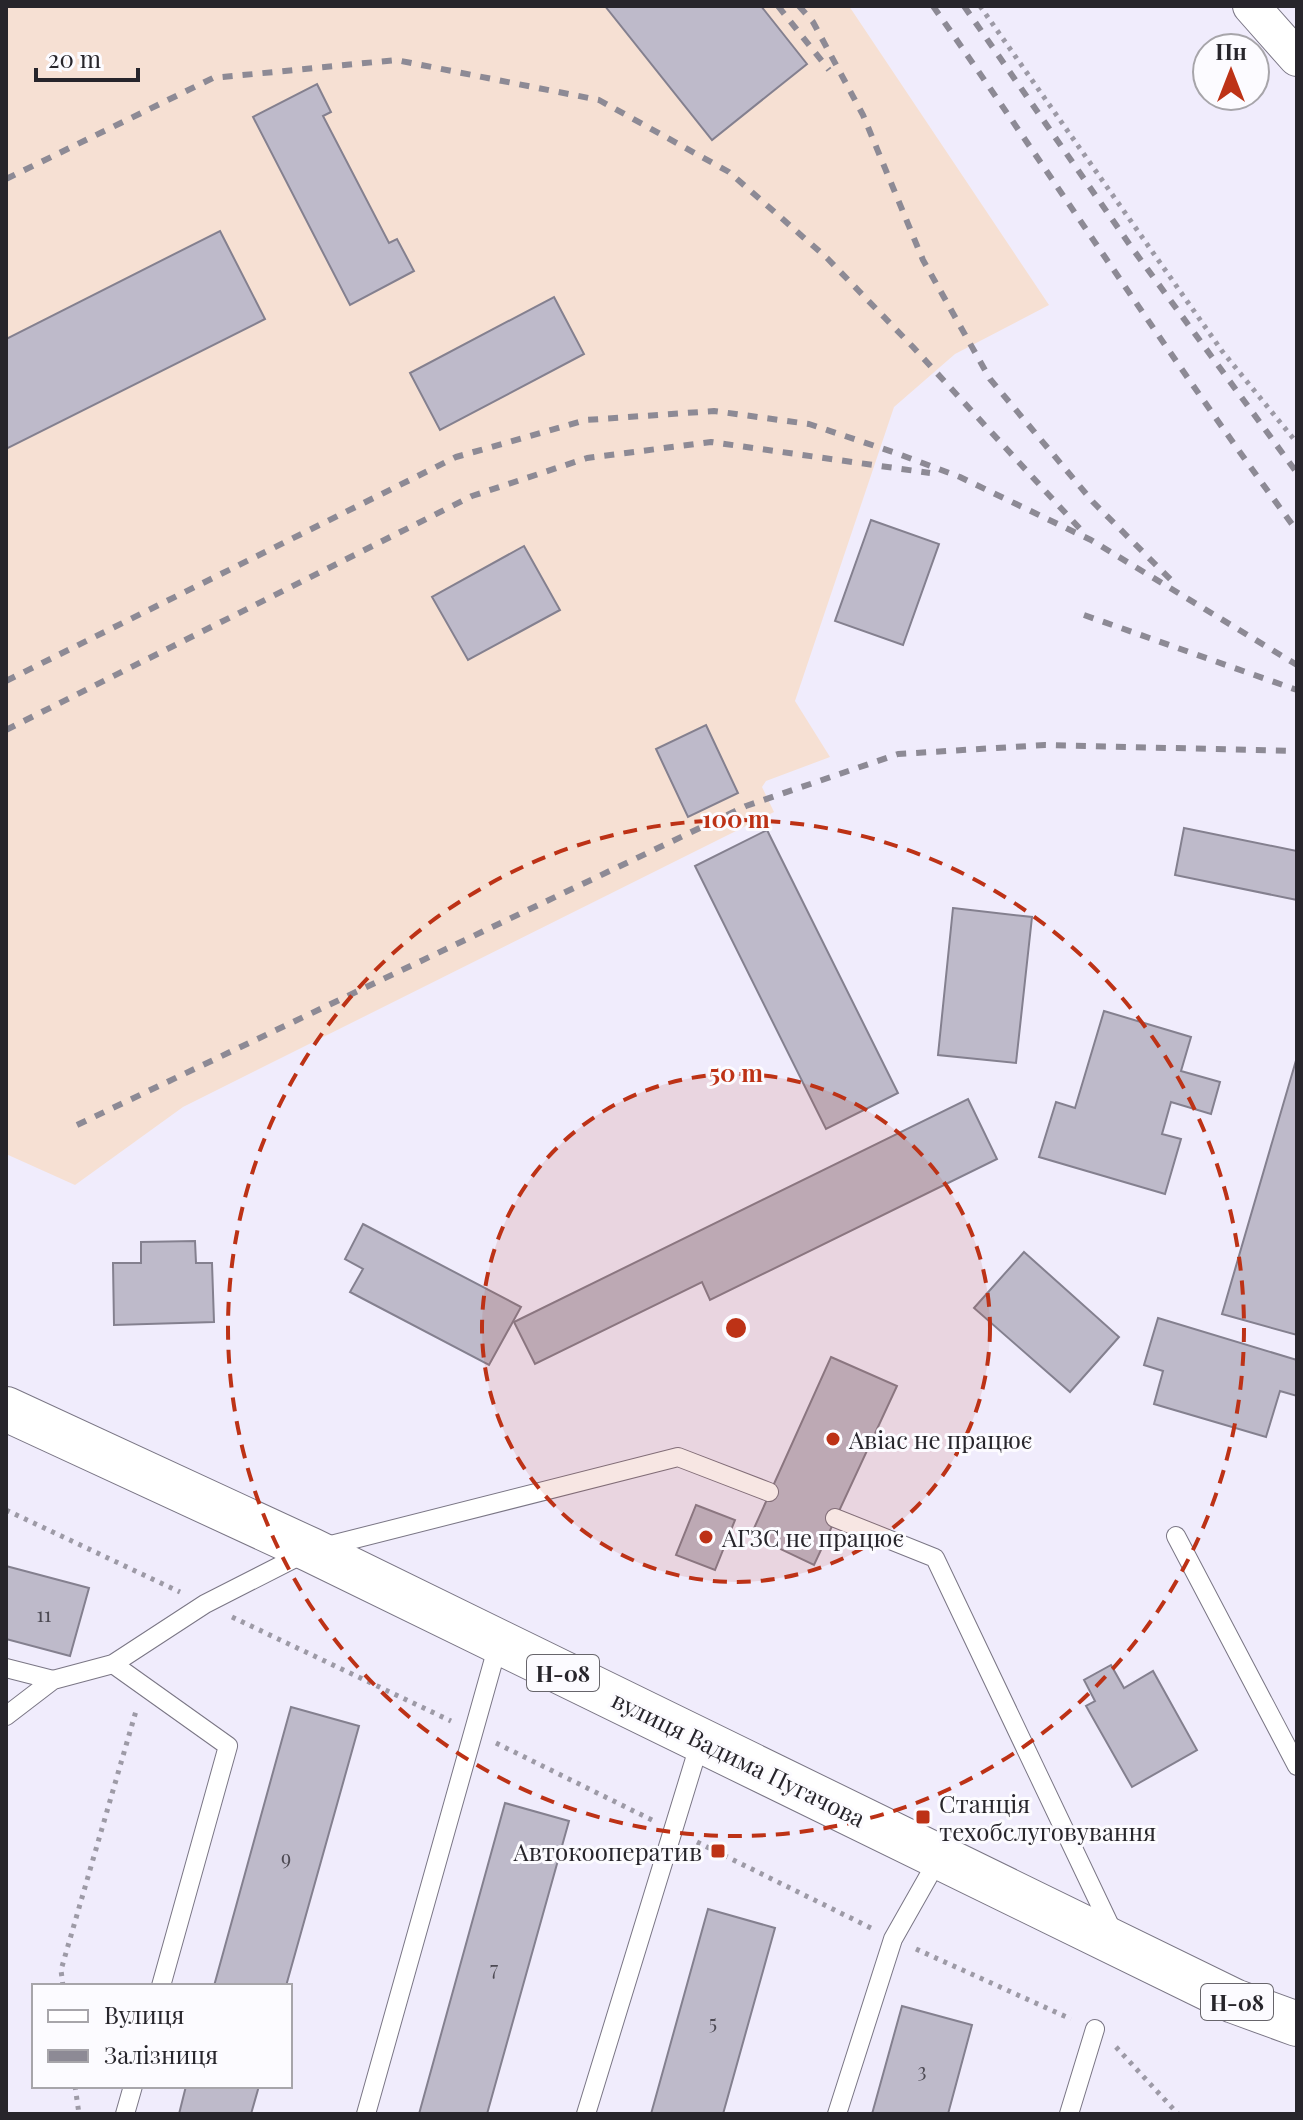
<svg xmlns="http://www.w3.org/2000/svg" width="1303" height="2120" font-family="'Playfair Display',serif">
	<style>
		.industrial { fill: #f6e0d3 }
		.building { fill: #bebaca; stroke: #84808f; stroke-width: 2 }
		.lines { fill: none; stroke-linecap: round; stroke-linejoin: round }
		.lane-casing { stroke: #7a7685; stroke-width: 20 }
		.street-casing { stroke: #7a7685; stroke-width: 38 }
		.primary-casing { stroke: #7a7685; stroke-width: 46 }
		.path { stroke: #9d9aa6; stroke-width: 5; stroke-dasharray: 4 6; stroke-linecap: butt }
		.lane { stroke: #fff; stroke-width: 18 }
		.street { stroke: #fff; stroke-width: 36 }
		.primary { stroke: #fff; stroke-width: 44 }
		.rail { stroke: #8d8a95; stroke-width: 6; stroke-dasharray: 10 10; stroke-linecap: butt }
		.ring { fill: none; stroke: #bd3216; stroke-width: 4; stroke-dasharray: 14 10 }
		.poi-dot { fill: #bd3216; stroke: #fcfbff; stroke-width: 3 }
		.labels { text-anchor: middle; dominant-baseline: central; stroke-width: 6; stroke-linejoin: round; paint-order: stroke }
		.number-label { font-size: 20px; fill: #4d4a53 }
		.shield { fill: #fcfbff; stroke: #67656b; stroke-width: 2 }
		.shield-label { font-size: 22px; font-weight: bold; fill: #27252b }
		.poi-label { font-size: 24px; fill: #27252b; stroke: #fcfbff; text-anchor: start }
		.street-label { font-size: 24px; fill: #27252b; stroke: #fcfbff }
		.centre { fill: #bd3216; stroke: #fcfbff; stroke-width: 4 }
		.ring-label { font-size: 24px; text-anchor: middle; font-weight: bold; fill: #bd3216; stroke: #fcfbff; stroke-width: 6; stroke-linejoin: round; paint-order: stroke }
	</style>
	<rect width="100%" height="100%" fill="#f0ecfc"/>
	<polygon class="industrial" points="6,6 849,6 1049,305 955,354 894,407 795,701 830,757 766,781 762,787 774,812 183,1107 75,1185 6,1154"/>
	<g class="building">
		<polygon points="605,6 761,6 807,64 712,140"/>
		<polygon points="317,84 331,112 323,116 389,243 397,239 414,271 350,305 253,117"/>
		<polygon points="220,231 265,319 6,449 6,339"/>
		<polygon points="554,297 584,354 440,430 410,373"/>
		<polygon points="871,520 939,544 903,645 835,621"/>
		<polygon points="524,546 560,610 468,660 432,597"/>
		<polygon points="706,725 738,793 688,817 656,749"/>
		<polygon points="1184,828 1297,851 1297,900 1175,875"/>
		<polygon points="767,830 898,1093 826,1129 695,866"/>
		<polygon points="953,908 1032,917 1016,1063 938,1055"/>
		<polygon points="1104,1011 1191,1037 1181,1071 1220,1082 1211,1114 1171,1102 1162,1134 1181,1139 1165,1194 1039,1157 1056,1102 1075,1108"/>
		<polygon points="1297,1057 1297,1335 1222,1314"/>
		<polygon points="968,1099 997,1159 710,1300 702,1282 535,1364 514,1322"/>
		<polygon points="363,1224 521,1307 489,1365 350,1292 363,1269 345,1259"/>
		<polygon points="195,1241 196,1263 212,1263 214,1322 114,1325 113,1263 141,1263 141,1242"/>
		<polygon points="1024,1252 1119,1337 1070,1392 974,1308"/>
		<polygon points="1158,1318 1297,1360 1297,1396 1280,1391 1266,1437 1154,1404 1163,1371 1144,1365"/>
		<polygon points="831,1357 897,1386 814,1565 751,1535"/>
		<polygon points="696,1505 735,1520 715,1570 676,1555"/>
		<polygon points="6,1566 89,1588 70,1656 6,1639"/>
		<polygon points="1111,1665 1124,1688 1153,1671 1197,1750 1132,1787 1086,1706 1095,1701 1084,1680"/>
		<polygon points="291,1707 359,1726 286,1986 214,1986"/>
		<polygon points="505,1803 569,1821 487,2114 419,2114"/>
		<polygon points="708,1909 775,1928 723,2114 651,2114"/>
		<polygon points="902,2006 972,2025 948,2114 872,2114"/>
		<polygon points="186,2086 259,2086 251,2114 179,2114"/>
	</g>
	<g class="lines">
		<defs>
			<g id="lane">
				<polyline points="835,1518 935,1558 1113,1932"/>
				<polyline points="1176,1536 1297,1766"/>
				<polyline points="113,1664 228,1746 161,1986"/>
				<polyline points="6,1668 53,1680"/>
				<polyline points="6,1716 53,1680 113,1664 205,1604 311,1550 678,1457 769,1492"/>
				<polyline points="125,2114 133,2086"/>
				<polyline points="366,2114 499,1641"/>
				<polyline points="586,2114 701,1739"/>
				<polyline points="837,2114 893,1939 940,1856"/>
				<polyline points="1069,2114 1095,2029"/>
			</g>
			<polyline id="street" points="1251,6 1297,58"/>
			<polyline id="primary" points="6,1409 311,1550 1234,2001 1297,2024"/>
		</defs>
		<use href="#lane" class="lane-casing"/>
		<use href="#street" class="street-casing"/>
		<use href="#primary" class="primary-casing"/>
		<g class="path">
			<polyline points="980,6 1222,351 1297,443"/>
			<polyline points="6,1510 180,1592"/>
			<polyline points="232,1617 451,1721"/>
			<polyline points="496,1743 652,1820"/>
			<polyline points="697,1842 871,1928"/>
			<polyline points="916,1949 1071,2019"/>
			<polyline points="63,1986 61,1970 136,1711"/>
			<polyline points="1116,2047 1178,2114"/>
			<polyline points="75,2086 79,2114"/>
		</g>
		<use href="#lane" class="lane"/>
		<use href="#street" class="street"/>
		<use href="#primary" class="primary"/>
		<g class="rail">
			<polyline points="778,6 829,70"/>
			<polyline points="799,6 813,22 863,115 923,260 990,379 1093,502 1171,580"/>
			<path d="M933,6C1055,180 1171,360 1297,531"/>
			<polyline points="964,6 1132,248 1297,473"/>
			<polyline points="6,179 213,78 396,60 599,100 729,172 827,258 913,347 1082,531"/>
			<polyline points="1084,615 1297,690"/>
			<polyline points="6,681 456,457 586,420 714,411 809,424 896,453 960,477 1091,540 1297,665"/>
			<polyline points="6,730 472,496 587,458 711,442 930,473"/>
			<polyline points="77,1125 746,806 898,754 1045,745 1297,751"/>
		</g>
	</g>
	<circle cx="736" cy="1328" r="254" fill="#bd3216" fill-opacity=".12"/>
	<g class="ring">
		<circle cx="736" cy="1328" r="254"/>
		<circle cx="736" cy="1328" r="508"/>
	</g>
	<g class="poi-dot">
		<circle cx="833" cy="1439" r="8"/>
		<circle cx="706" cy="1537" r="8"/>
		<rect x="915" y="1809" width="16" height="16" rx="4"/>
		<rect x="710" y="1843" width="16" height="16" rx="4"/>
	</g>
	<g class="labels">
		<g class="number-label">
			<text x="44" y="1613">11</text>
			<text x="286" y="1856">9</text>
			<text x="494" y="1967">7</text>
			<text x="713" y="2021">5</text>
			<text x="922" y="2069">3</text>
		</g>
		<g class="shield">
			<rect x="527" y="1655" width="72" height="36" rx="6"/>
			<rect x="1201" y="1984" width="72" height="36" rx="6"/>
		</g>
		<g class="shield-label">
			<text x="563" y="1673">Н-08</text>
			<text x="1237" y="2002">Н-08</text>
		</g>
		<g class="poi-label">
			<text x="849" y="1439">Авіас не працює</text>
			<text x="722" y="1537">АГЗС не працює</text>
			<text x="939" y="1803">Станція<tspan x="939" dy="28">техобслуговування</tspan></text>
			<text x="702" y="1851" text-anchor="end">Автокооператив</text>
		</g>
		<g class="street-label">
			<text transform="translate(739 1758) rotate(26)">вулиця Вадима Пугачова</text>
		</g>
	</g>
	<circle cx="736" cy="1328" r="12" class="centre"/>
	<g class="ring-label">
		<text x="736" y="828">100 m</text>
		<text x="736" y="1082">50 m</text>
	</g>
	<rect width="1303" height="2120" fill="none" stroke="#27252b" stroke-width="16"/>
	<rect x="32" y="1984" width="260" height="104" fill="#fcfbff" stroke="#a7a5aa" stroke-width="2"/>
	<rect x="48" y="2010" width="40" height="12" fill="#ffffff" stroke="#a7a5aa" stroke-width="2"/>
	<text x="104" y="2024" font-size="24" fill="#27252b">Вулиця</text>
	<rect x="48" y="2050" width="40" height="12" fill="#8d8a95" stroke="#a7a5aa" stroke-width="2"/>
	<text x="104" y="2064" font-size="24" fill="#27252b">Залізниця</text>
	<g transform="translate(1231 72)"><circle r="38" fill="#fcfbff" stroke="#a7a5aa" stroke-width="2"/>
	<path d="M0-6L14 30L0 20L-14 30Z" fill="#bd3216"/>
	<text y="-12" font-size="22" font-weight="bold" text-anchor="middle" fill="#27252b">Пн</text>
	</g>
	<path d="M36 68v12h102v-12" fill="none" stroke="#27252b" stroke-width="4"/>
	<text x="48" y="68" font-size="24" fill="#27252b" stroke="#fcfbff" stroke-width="6" paint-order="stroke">20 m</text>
</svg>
